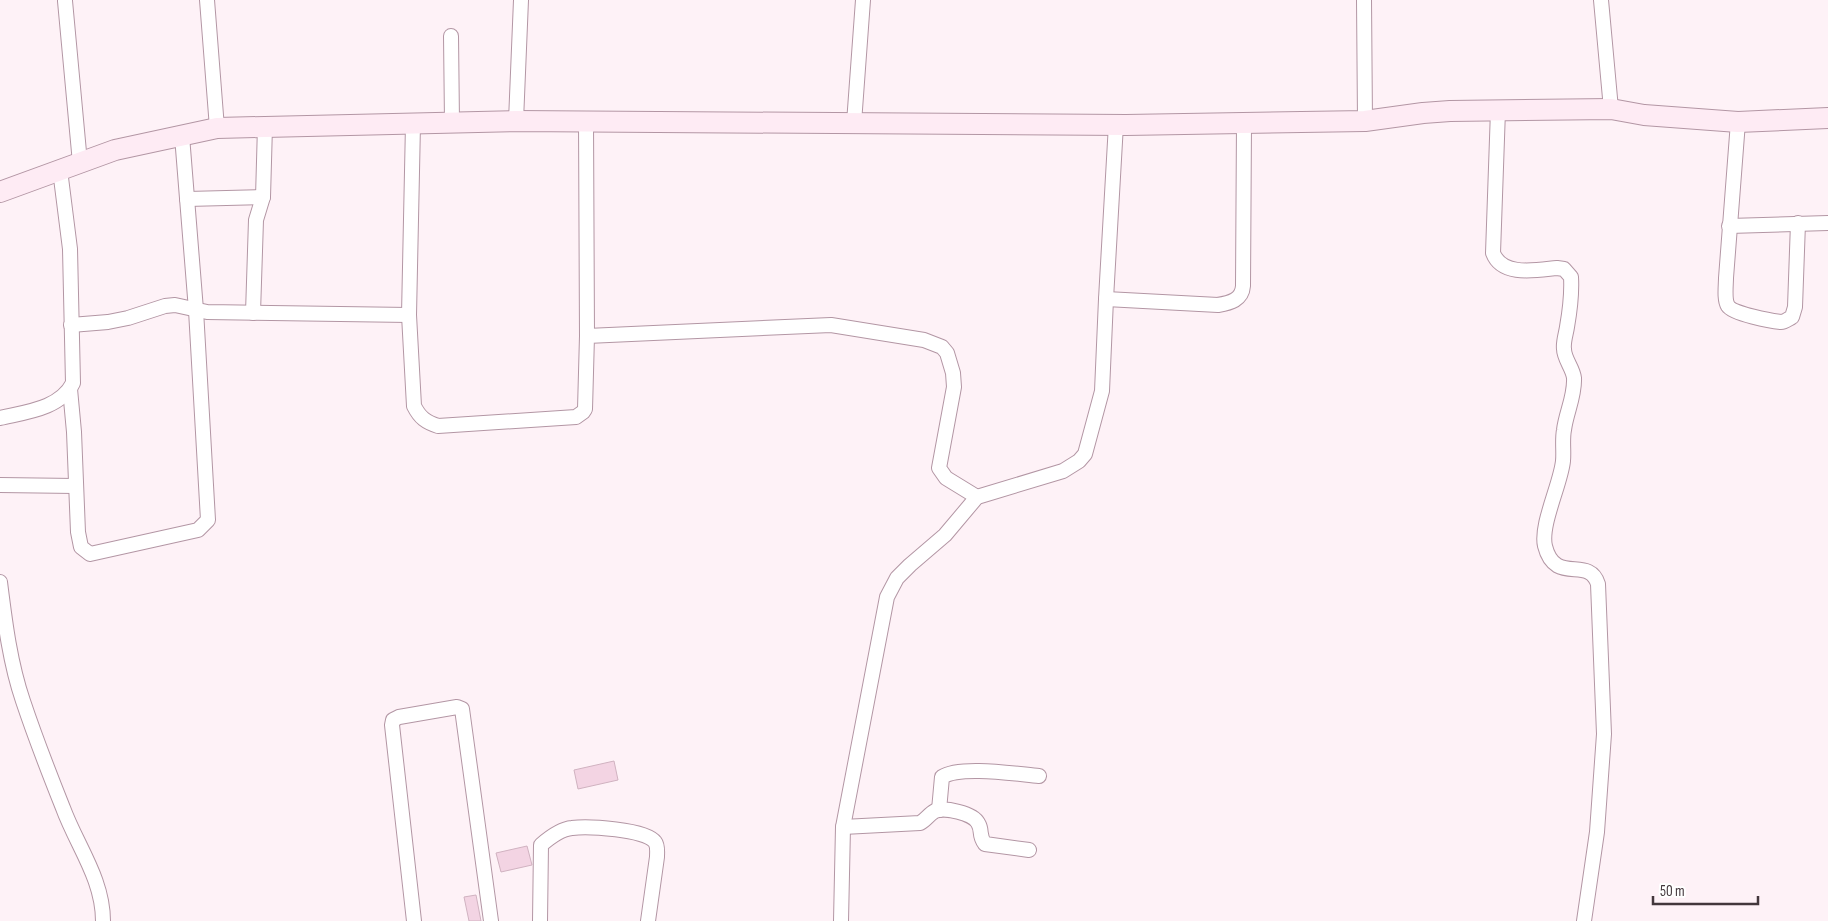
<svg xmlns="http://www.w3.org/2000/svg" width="1828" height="921" font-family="'Sofia Sans Condensed',sans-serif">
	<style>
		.building { fill: #f3d4e3; stroke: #d0b2c0 }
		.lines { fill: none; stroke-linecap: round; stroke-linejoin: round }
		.street-casing { stroke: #b396a4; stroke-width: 16 }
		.secondary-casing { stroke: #b396a4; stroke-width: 22 }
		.street { stroke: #fff; stroke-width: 14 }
		.secondary { stroke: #feebf4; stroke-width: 20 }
	</style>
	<rect width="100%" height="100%" fill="#fef2f7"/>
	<g class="building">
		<polygon points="614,761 618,780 578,789 574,770"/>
		<polygon points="527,846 532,865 501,872 496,853"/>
		<polygon points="476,895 481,921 469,921 464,897"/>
	</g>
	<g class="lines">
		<defs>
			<g id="street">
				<polyline points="207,0 217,128"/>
				<polyline points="1364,0 1365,121"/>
				<polyline points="1601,0 1611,109"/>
				<polyline points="65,1 80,163"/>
				<polyline points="451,36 452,122"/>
				<path d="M1498,110L1493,253C1502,277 1536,270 1557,268L1564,269L1571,277C1572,294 1570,310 1567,327C1566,334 1563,342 1564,349C1564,359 1573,368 1574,378C1575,396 1566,413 1564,430C1562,440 1564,451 1563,461C1561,483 1540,525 1545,546C1555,586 1589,555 1598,584L1604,734L1597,832L1584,921"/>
				<polyline points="516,121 521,0"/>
				<polyline points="586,121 587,336"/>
				<path d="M1738,122L1726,278C1726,285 1724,300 1728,306C1733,314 1772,321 1781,322C1785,322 1788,319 1792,317L1795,307L1798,223"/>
				<polyline points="854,123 863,0"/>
				<path d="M413,124L409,315L414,406C420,418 426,422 438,426L576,417L583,412L585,409L587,336L831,325L924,340L942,347L947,353L953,373L954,387L939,468L946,478L977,497"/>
				<polyline points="187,199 263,197"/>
				<polyline points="1729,226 1828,223"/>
				<path d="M1106,299L1218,305C1230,303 1242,300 1243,286L1244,123"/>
				<polyline points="253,313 256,220 263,197 265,126"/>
				<polyline points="71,325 108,322 128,318 165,306 175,305 207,312 409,315"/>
				<polyline points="70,389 74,432 78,532 81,547 90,554 198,530 208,520 196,310 182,136"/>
				<path d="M0,418C25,412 60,409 73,383L70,249L60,170"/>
				<polyline points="0,485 75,486"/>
				<path d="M0,582C5,622 10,663 23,701C35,737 49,773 63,808C77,846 103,879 103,921"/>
				<path d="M939,810L942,777C960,765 1016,774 1039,776"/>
				<path d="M843,827L920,823C926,820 929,814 935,811C944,807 973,813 978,823C983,831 978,835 985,844L1029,850"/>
				<polyline points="414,921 392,725 393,720 399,717 457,707 462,709 491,921"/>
				<path d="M540,921L541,845C549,838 561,829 572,828C587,826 646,829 655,842C658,846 657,852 657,857L648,921"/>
				<polyline points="841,921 843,827 887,597 897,578 910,565 945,535 977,497 1063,471 1079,461 1085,454 1102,391 1106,299 1116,124"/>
			</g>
			<polyline id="secondary" points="0,192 115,150 217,128 516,121 1126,125 1365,121 1423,113 1450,111 1611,109 1644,115 1738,122 1828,118"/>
		</defs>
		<use href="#street" class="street-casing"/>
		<use href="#secondary" class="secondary-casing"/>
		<use href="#street" class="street"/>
		<use href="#secondary" class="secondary"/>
	</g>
	<path d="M1653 896v8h105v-8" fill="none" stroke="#43373c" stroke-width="2.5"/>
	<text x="1660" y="896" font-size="15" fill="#43373c" stroke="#ffffff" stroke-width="4" paint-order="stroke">50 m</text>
</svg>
